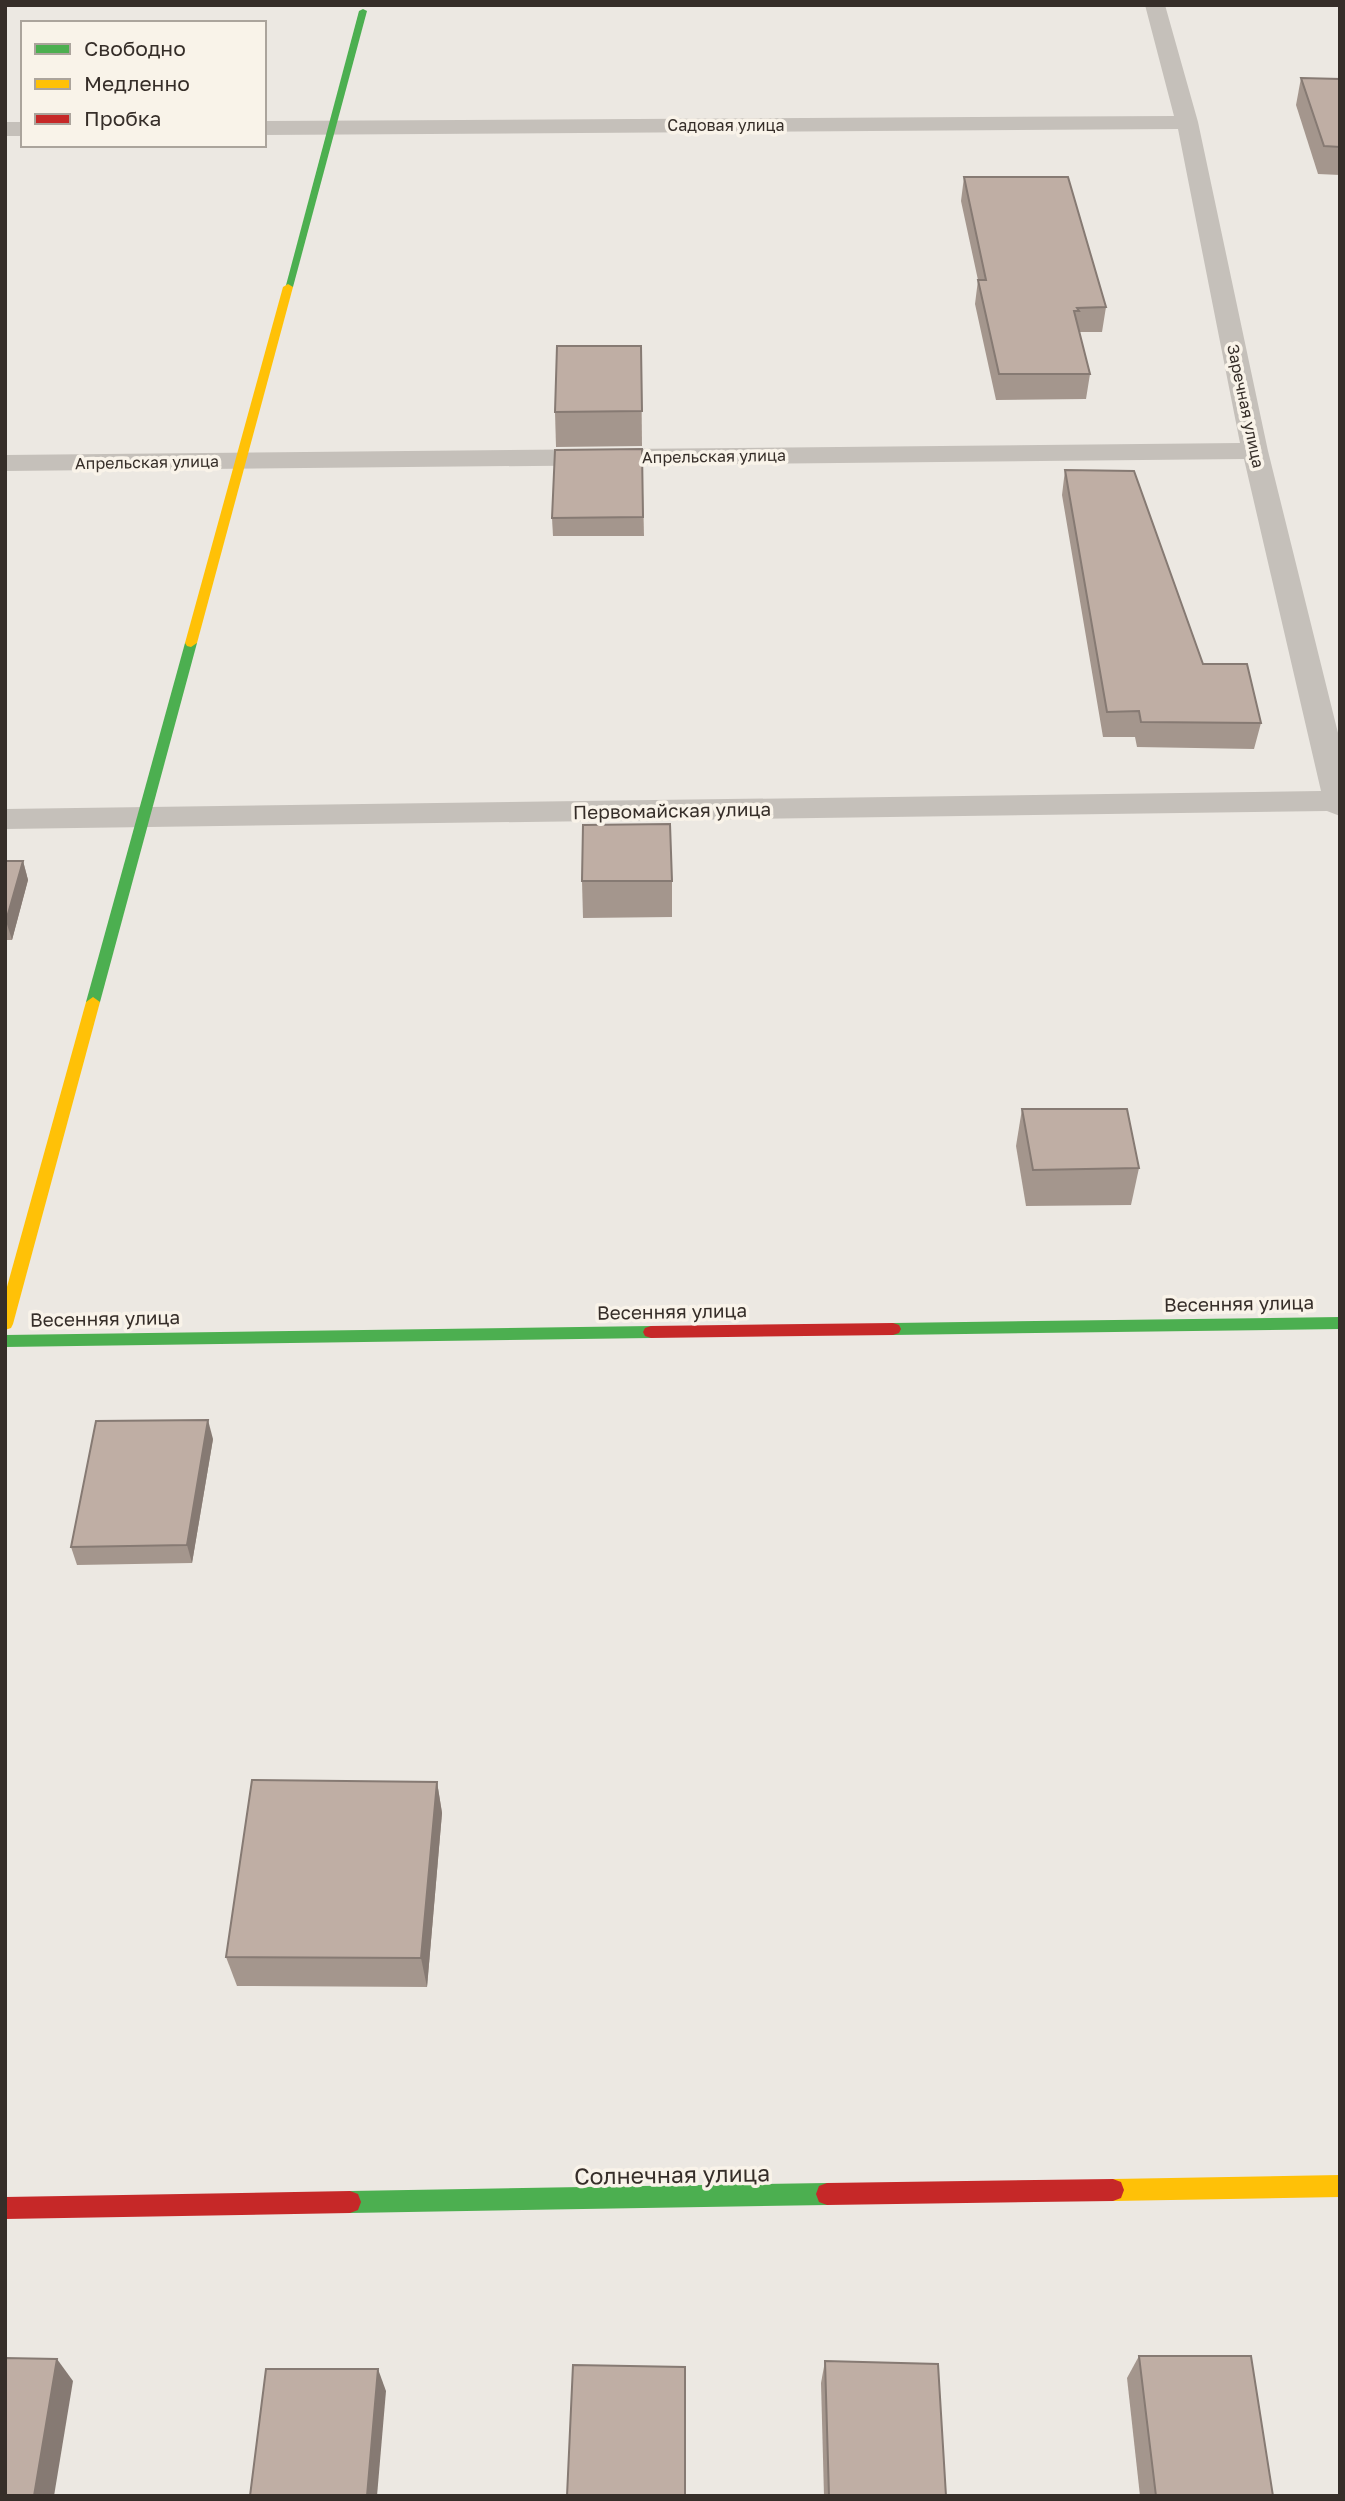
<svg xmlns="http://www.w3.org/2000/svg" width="1345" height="2501" font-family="'Golos Text',sans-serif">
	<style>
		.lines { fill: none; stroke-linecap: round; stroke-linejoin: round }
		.street { fill: #c5c0ba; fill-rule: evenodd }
		.fast { fill: #4caf50; fill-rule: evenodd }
		.slow { fill: #ffc107; fill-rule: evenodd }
		.jam { fill: #c62828; fill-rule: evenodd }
		.wall { fill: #a4968d }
		.shaded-wall { fill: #867a73 }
		.building { fill: #bfaea4; stroke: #867a73; stroke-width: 2 }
		.labels { text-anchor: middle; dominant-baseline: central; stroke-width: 7; stroke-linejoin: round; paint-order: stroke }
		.far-street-label { font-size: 16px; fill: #362e29; stroke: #f9f3e9 }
		.street-label { font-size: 19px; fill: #362e29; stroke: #f9f3e9 }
		.near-street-label { font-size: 23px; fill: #362e29; stroke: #f9f3e9 }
	</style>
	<rect width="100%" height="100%" fill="#ece8e2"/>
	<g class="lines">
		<g class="street">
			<polygon points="1145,5 1165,5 1198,122 1268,451 1340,741 1340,816 1327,811 5,829 5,809 1321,791 1244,459 5,471 5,455 1240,443 1178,129 264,135 264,121 1174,116"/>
			<rect x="5" y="122" width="18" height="14"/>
		</g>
		<g class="fast">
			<polygon points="363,9 367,11 293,287 285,289 359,11"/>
			<polygon points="191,639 197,643 100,1002 93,1007 86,1002 185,643"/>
			<polygon points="1340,1317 1340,1329 893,1335 887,1333 885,1329 887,1325 893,1323"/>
			<polygon points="651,1326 657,1328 659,1332 657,1336 651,1338 5,1347 5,1335"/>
			<polygon points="827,2183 835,2186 838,2194 835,2202 827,2205 350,2213 342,2210 339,2202 342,2194 350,2191"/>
		</g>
		<g class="slow">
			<polygon points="288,284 293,287 197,643 191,647 187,646 185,643 283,287"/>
			<polygon points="93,997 100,1002 13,1324 11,1328 5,1330 5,1294 86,1002"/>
			<polygon points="1340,2175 1340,2197 1113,2201 1105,2198 1102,2190 1105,2182 1113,2179"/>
		</g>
		<g class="jam">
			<polygon points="893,1323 899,1325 901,1329 899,1333 893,1335 651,1338 645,1336 643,1332 645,1328 651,1326"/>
			<polygon points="1113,2179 1121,2182 1124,2190 1121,2198 1113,2201 827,2205 819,2202 816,2194 819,2186 827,2183"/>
			<polygon points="350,2191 358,2194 361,2202 358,2210 350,2213 5,2219 5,2197"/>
		</g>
	</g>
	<g class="wall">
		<polygon points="1301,78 1340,79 1340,175 1318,174 1296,105"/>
		<polygon points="964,177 1106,307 1102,332 1079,332 1090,374 1086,399 996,400 975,304 978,280 961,201"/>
		<polygon points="641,346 642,446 556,447 555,412"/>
		<polygon points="642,449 644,536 553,536 552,518"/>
		<polygon points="1065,470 1203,664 1261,723 1254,749 1137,747 1135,737 1103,737 1062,495"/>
		<polygon points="5,861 23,861 28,880 12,940 5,940"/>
		<polygon points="582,881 672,881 672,917 583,918"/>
		<polygon points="1022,1109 1139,1168 1131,1205 1026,1206 1016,1146"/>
		<polygon points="213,1439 192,1563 77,1565 71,1547"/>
		<polygon points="437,1782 442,1813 427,1987 237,1986 226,1957"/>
		<polygon points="1139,2356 1273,2496 1140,2496 1127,2378"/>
		<polygon points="825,2361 946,2496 824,2496 821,2383"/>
	</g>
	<g class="shaded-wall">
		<polygon points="23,861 28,880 12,940 6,921"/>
		<polygon points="208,1420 213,1439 192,1563 187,1545"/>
		<polygon points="437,1782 442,1813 427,1987 421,1958"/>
		<polygon points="57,2359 73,2381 54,2496 34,2496"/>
		<polygon points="378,2369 386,2391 377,2496 367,2496"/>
	</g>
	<g class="building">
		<polygon points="1301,78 1340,79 1340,147 1324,146"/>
		<polygon points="964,177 1068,177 1106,307 1077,308 1079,311 1074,311 1090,374 999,374 978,280 986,280"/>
		<polygon points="557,346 641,346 642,411 555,412"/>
		<polygon points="642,449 643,517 552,518 555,450"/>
		<polygon points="1065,470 1134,471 1203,664 1247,664 1261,723 1141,722 1139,711 1107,712"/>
		<polygon points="670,824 672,881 582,881 583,825"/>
		<polygon points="5,861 23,861 6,921 5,921"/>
		<polygon points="1022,1109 1127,1109 1139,1168 1033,1170"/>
		<polygon points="208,1420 187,1545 71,1547 96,1421"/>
		<polygon points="252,1780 437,1782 421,1958 226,1957"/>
		<polygon points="1139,2356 1251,2356 1273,2496 1156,2496"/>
		<polygon points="5,2358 57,2359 34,2496 5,2496"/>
		<polygon points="825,2361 938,2364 946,2496 829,2496"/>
		<polygon points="573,2365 685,2367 685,2496 567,2496"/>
		<polygon points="266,2369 378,2369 367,2496 250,2496"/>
	</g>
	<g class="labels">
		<g class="far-street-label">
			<text x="726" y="125">Садовая улица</text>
			<text transform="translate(1246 406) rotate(78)">Заречная улица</text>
			<text transform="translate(714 456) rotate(-1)">Апрельская улица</text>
			<text transform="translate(147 462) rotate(-1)">Апрельская улица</text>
		</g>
		<g class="street-label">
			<text transform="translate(672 810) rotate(-1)">Первомайская улица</text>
			<text transform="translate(1239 1303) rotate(-1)">Весенняя улица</text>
			<text transform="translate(672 1311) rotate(-1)">Весенняя улица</text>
			<text transform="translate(105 1318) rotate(-1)">Весенняя улица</text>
		</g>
		<g class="near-street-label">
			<text transform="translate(672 2174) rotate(-1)">Солнечная улица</text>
		</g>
	</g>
	<rect width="1345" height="2501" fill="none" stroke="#362e29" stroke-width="14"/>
	<rect x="21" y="21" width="245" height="126" fill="#f9f3e9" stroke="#aba49c" stroke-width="2"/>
	<rect x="35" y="44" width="35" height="10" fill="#4caf50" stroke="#aba49c" stroke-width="2"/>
	<text x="84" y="56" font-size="21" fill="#362e29">Свободно</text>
	<rect x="35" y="79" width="35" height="10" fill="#ffc107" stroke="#aba49c" stroke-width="2"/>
	<text x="84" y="91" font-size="21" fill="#362e29">Медленно</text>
	<rect x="35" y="114" width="35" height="10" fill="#c62828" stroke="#aba49c" stroke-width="2"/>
	<text x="84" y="126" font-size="21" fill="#362e29">Пробка</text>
</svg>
